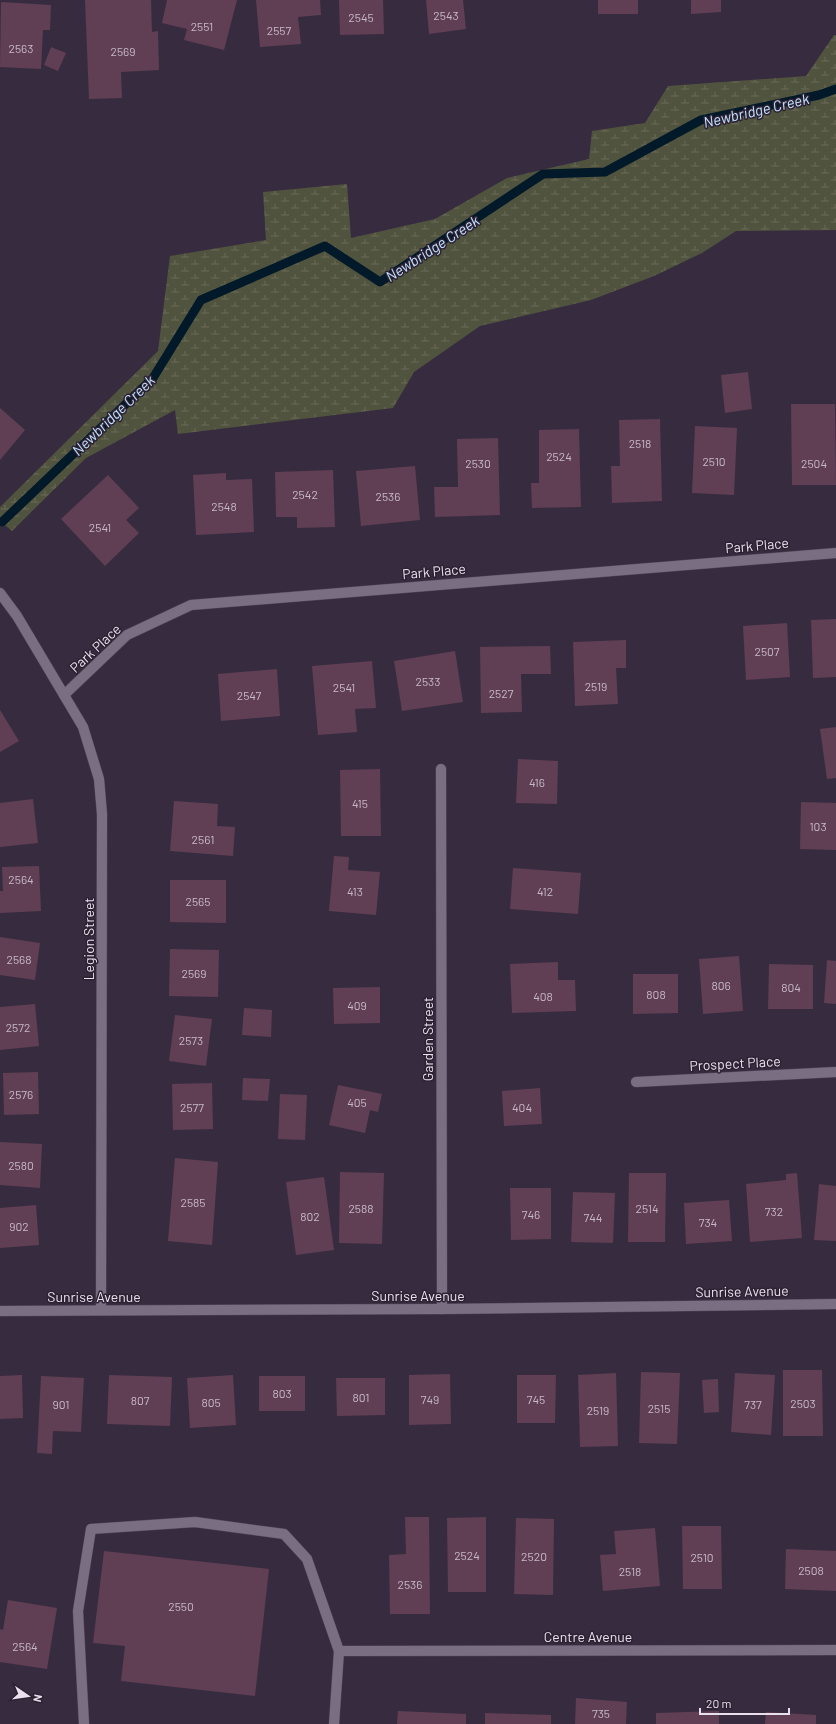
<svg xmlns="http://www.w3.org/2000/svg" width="836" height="1724" font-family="Barlow,sans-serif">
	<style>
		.wetland { fill: url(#wetland-marsh) }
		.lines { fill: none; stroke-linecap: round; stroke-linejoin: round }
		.stream { stroke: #02192a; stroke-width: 9 }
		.building { fill: #603e54 }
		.lane-casing { stroke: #534959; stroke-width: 11 }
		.street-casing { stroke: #534959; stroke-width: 11 }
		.lane { stroke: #7a6e83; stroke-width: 10 }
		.street { stroke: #7a6e83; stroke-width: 10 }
		.labels { text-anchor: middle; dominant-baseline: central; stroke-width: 3; stroke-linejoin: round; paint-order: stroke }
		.number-label { font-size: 12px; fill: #c6b8c7 }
		.street-label { font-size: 14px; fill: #e8e1ed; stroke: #2d2234 }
		.water-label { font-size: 15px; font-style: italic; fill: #c0e2fe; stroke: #2d2234 }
	</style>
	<defs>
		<pattern id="wetland-marsh" width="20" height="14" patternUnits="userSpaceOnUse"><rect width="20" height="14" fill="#50533d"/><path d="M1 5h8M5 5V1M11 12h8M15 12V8" fill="none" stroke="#696b59"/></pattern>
	</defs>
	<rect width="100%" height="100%" fill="#372c3f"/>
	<polygon class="wetland" points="834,35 836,35 836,230 736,231 702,253 654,276 591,300 480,326 414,372 393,408 178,434 175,410 86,458 12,531 0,521 0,507 158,351 170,256 266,240 263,192 347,184 351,238 435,219 507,178 589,159 592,131 645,123 668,86 806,76"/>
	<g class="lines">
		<polyline class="stream" points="2,522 153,378 201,300 325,246 380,282 543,174 605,172 701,120 819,95 836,89"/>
	</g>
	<g class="building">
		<polygon points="85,0 151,0 152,32 158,31 159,70 121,72 122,98 89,99"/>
		<polygon points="167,0 237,0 224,50 184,40 187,29 162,23"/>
		<polygon points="256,0 320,0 321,15 298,17 301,44 260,47"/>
		<polygon points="339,0 383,0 384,34 340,35"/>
		<polygon points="426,0 463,0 466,29 429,34"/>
		<rect x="598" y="0" width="40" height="14"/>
		<polygon points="691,0 721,0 721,12 691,14"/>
		<polygon points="1,2 51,5 50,30 43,30 41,69 0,67"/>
		<polygon points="51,47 66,53 58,71 44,65"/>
		<polygon points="748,372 752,409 725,413 721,375"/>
		<polygon points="791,404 835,404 836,485 792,485"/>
		<polygon points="0,408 25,430 0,460"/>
		<polygon points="660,419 662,501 612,503 611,466 620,466 619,420"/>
		<polygon points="695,426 737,428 734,495 692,493"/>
		<polygon points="579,429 581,507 532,508 531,483 539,483 539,430"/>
		<polygon points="498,438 500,515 435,517 434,487 458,487 457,439"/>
		<polygon points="415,466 420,520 361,526 356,471"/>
		<polygon points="333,470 335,527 297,528 297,517 276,517 275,472"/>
		<polygon points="226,473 226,480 252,479 254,532 196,535 193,475"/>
		<polygon points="108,475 139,508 126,520 139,533 105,566 61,519"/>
		<polygon points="836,619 836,677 813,678 811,620"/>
		<polygon points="787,623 790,677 746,680 743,626"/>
		<polygon points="626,640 626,668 616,668 618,704 575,706 573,642"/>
		<polygon points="550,646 551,674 521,674 522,712 481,713 480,647"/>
		<polygon points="455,651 463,702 402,711 394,661"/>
		<polygon points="372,661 376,708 355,709 357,732 318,735 312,666"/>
		<polygon points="277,669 280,716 221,721 218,674"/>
		<polygon points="0,710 19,741 0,752"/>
		<polygon points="836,727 836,778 827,779 820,729"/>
		<polygon points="518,759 558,761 557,804 516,803"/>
		<polygon points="380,769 381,836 341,836 340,770"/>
		<polygon points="33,799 38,843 0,847 0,803"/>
		<polygon points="174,801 218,804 217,826 235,827 233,856 170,851"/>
		<polygon points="801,802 836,803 836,850 800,849"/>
		<polygon points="334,856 349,857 348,870 380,872 376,915 329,911"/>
		<polygon points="39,866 41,911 0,913 0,891 3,891 2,867"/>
		<polygon points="513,868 581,873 578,914 510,909"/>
		<polygon points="170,880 226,880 226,923 170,922"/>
		<polygon points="0,937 40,943 35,980 0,975"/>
		<polygon points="170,949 219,950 218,997 169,996"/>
		<polygon points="739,956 743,1011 703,1014 699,959"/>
		<polygon points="827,960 836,961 836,1004 824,1003"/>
		<polygon points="558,962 558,980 575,980 576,1011 512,1013 510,964"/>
		<polygon points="769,964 813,965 813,1009 768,1009"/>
		<polygon points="633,974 678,974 678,1013 633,1014"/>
		<polygon points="380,987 380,1023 334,1024 333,988"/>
		<polygon points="35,1004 39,1046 0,1050 0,1007"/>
		<polygon points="244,1008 272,1010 271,1037 242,1035"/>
		<polygon points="175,1015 212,1019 206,1066 169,1061"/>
		<polygon points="38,1072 39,1114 4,1115 3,1073"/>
		<polygon points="243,1078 270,1079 268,1101 242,1100"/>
		<polygon points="212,1083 213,1129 173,1130 172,1084"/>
		<polygon points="338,1085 382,1094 378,1112 370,1110 365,1133 329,1125"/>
		<polygon points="540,1088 542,1124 504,1126 502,1091"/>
		<polygon points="280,1094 307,1095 305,1140 278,1139"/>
		<polygon points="0,1142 42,1144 40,1188 0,1185"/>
		<polygon points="175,1158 218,1162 212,1245 168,1241"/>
		<polygon points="340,1172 384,1173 382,1244 339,1243"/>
		<polygon points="629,1173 666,1173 665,1242 628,1242"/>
		<polygon points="797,1173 802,1238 750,1242 746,1184 786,1180 786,1174"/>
		<polygon points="324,1177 334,1250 296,1255 286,1182"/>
		<polygon points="819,1184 836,1186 836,1241 814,1240"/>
		<polygon points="510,1188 551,1188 551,1239 511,1240"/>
		<polygon points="573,1192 615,1193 613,1243 571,1242"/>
		<polygon points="729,1200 732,1241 686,1244 684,1203"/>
		<polygon points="36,1205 39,1245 0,1248 0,1208"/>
		<polygon points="783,1370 822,1370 823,1436 783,1436"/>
		<polygon points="641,1372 680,1373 677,1444 639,1443"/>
		<polygon points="616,1373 618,1446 580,1447 578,1375"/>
		<polygon points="735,1373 775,1375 771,1435 731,1432"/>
		<polygon points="450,1374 451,1424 409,1425 409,1375"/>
		<polygon points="22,1375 23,1418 0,1419 0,1376"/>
		<polygon points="109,1375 172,1377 170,1426 107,1424"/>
		<polygon points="233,1375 236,1425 190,1428 187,1378"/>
		<polygon points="517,1375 556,1375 555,1423 517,1423"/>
		<polygon points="41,1376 84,1378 81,1432 53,1431 52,1454 37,1453"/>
		<rect x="259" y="1376" width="46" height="35"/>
		<polygon points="336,1378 385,1378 385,1415 337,1416"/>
		<polygon points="718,1379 719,1412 704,1413 702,1380"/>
		<polygon points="405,1517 429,1517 430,1614 390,1614 389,1555 406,1554"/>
		<polygon points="486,1517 486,1592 448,1592 447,1518"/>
		<polygon points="516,1518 554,1519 553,1595 514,1594"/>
		<polygon points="682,1526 721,1526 722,1589 683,1589"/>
		<polygon points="655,1528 660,1586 603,1591 600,1555 616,1554 614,1531"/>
		<polygon points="786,1549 836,1551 836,1591 785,1589"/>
		<polygon points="104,1551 269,1569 255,1696 121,1681 125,1646 93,1643"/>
		<polygon points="8,1600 57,1608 47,1669 0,1662 0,1629 3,1630"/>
		<polygon points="576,1698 627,1702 626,1724 575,1724"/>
		<polygon points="398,1711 466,1714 466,1724 397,1724"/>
		<polygon points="719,1711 719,1724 656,1724 656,1713"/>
		<polygon points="766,1712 816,1715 816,1724 765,1724"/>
		<polygon points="485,1713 551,1715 551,1724 485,1724"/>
	</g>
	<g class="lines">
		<defs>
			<polyline id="lane" points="84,1724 78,1611 91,1529 195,1522 284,1534 307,1559 339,1651"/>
			<g id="street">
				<polyline points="0,593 17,616 83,727 99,779 102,814 101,1310"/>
				<polyline points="64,695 127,635 191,605 836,553"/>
				<polyline points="441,769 442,1309"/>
				<polyline points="636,1082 836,1072"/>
				<polyline points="0,1311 442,1309 836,1304"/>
				<polyline points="334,1724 339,1651 836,1650"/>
			</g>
		</defs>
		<use href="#lane" class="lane-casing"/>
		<use href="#street" class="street-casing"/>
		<use href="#lane" class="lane"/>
		<use href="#street" class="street"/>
	</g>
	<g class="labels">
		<g class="number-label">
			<text x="446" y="15">2543</text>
			<text x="361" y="17">2545</text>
			<text x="202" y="26">2551</text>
			<text x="279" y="30">2557</text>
			<text x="21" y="48">2563</text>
			<text x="123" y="51">2569</text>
			<text x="640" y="443">2518</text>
			<text x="559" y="456">2524</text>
			<text x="714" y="461">2510</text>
			<text x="478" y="463">2530</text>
			<text x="814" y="463">2504</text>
			<text x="305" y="494">2542</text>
			<text x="388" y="496">2536</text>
			<text x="224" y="506">2548</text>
			<text x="100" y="527">2541</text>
			<text x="767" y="651">2507</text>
			<text x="428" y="681">2533</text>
			<text x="596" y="686">2519</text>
			<text x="344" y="687">2541</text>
			<text x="501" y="693">2527</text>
			<text x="249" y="695">2547</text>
			<text x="537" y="782">416</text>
			<text x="360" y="803">415</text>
			<text x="818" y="826">103</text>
			<text x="203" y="839">2561</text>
			<text x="21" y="879">2564</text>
			<text x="355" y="891">413</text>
			<text x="545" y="891">412</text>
			<text x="198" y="901">2565</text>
			<text x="19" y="959">2568</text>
			<text x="194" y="973">2569</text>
			<text x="721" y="985">806</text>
			<text x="791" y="987">804</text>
			<text x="656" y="994">808</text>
			<text x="543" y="996">408</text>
			<text x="357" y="1005">409</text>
			<text x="18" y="1027">2572</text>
			<text x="191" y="1040">2573</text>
			<text x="21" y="1094">2576</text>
			<text x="357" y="1102">405</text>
			<text x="192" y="1107">2577</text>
			<text x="522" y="1107">404</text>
			<text x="21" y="1165">2580</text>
			<text x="193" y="1202">2585</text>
			<text x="361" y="1208">2588</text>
			<text x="647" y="1208">2514</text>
			<text x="774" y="1211">732</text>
			<text x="531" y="1214">746</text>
			<text x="310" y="1216">802</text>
			<text x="593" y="1217">744</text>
			<text x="708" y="1222">734</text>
			<text x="19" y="1226">902</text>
			<text x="282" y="1393">803</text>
			<text x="361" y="1397">801</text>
			<text x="430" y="1399">749</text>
			<text x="536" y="1399">745</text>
			<text x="140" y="1400">807</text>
			<text x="211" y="1402">805</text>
			<text x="803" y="1403">2503</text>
			<text x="61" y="1404">901</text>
			<text x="753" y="1404">737</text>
			<text x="659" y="1408">2515</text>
			<text x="598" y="1410">2519</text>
			<text x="467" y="1555">2524</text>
			<text x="534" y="1556">2520</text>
			<text x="702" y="1557">2510</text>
			<text x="811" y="1570">2508</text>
			<text x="630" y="1571">2518</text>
			<text x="410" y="1584">2536</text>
			<text x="181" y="1606">2550</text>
			<text x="25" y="1646">2564</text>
			<text x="601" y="1713">735</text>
		</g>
		<g class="street-label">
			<text transform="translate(757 545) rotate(-5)">Park Place</text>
			<text transform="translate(434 571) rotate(-5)">Park Place</text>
			<text transform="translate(95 648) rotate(-43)">Park Place</text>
			<text transform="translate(88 939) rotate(-90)">Legion Street</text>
			<text transform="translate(427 1039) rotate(-90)">Garden Street</text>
			<text transform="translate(735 1063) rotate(-3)">Prospect Place</text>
			<text transform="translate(742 1291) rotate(-1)">Sunrise Avenue</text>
			<text x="418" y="1295">Sunrise Avenue</text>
			<text x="94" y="1296">Sunrise Avenue</text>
			<text x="588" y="1636">Centre Avenue</text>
		</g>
		<g class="water-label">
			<text transform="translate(756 110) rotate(-13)">Newbridge Creek</text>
			<text transform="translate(432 248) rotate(-33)">Newbridge Creek</text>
			<text transform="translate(113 415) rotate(-44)">Newbridge Creek</text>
		</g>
	</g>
	<g transform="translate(28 1696) rotate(103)" stroke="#2d2234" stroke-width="3" paint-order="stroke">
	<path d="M0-3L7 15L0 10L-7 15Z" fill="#e8e1ed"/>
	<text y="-6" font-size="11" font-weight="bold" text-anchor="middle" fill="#e8e1ed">N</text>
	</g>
	<path d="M700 1708v6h89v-6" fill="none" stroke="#e8e1ed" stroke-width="2"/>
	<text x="706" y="1708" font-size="12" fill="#e8e1ed" stroke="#2d2234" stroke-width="3" paint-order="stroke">20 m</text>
</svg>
